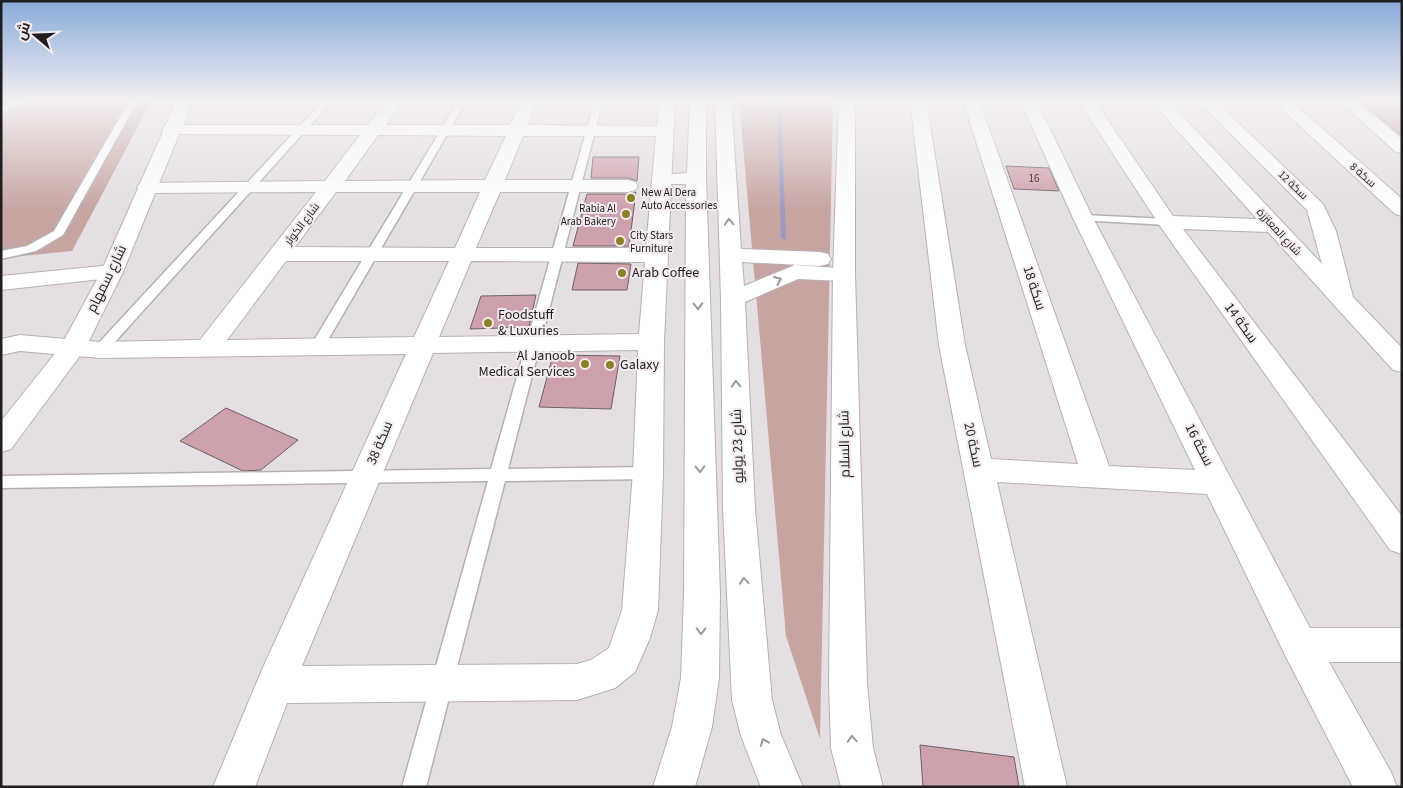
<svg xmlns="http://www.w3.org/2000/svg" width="1403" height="788" font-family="'Source Sans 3',Cairo,sans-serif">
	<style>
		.green { fill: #c6a5a1 }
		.water { fill: #9c9ac1 }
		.building { fill: #cea0ab; stroke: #6b6365 }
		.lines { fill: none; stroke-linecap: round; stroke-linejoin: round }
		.service-casing { stroke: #b7b0b5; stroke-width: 3 }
		.minor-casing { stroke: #b7b0b5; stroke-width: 2 }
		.tertiary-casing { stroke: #b7b0b5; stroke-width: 2 }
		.secondary-casing { stroke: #b7b0b5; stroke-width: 2 }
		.service { fill: #fff; fill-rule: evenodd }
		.minor { fill: #fff; fill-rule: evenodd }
		.tertiary { fill: #fff; fill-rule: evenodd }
		.secondary { fill: #fff; fill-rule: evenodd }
		.oneway { stroke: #9b9a9b }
		.poi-dot { fill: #8c8027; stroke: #f3ebf0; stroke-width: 2 }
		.labels { text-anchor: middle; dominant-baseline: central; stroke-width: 4; stroke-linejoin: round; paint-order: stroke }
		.far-street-label { font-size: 11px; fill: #201e20; stroke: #f3ebf0 }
		.number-label { font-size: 11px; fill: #4c3e43 }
		.far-poi-label { font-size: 11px; fill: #201e20; stroke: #f3ebf0; text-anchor: start }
		.poi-label { font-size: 14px; fill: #201e20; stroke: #f3ebf0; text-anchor: start }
		.street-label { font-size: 14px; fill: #201e20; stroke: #f3ebf0 }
	</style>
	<rect width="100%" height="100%" fill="#e5dee3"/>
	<g class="green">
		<polygon points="1,100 152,100 72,251 1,258"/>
		<polygon points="739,100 833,100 820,739 786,636"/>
	</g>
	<polygon class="water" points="777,100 781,100 786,239 781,239"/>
	<g class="building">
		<polygon points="1359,100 1402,100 1402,136"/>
		<polygon points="593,157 639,157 637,181 628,178 591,178"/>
		<polygon points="1006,166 1049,168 1059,191 1014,189"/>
		<polygon points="636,192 629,246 573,246 587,194 628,194"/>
		<polygon points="578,263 631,264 627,290 572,290"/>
		<polygon points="536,295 529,327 470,329 481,296"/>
		<polygon points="553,355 620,356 611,409 539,407"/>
		<polygon points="226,408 298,440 261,470 243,471 180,441"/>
		<polygon points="920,745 1014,757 1019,787 923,787"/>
	</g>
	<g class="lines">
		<defs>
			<g id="service">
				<polygon points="17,100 29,100 1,113 1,107"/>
				<polygon points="130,100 138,100 63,235 36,251 1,259 1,251 27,246 54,231"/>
				<polygon points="324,100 333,100 105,353 95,353 93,350 95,347"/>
				<polygon points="459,100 467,100 324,347 317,351 312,350 310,347"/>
				<polygon points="595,100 603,100 508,469 648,467 654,469 656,473 654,477 648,479 505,481 426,787 402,787 488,481 1,488 1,476 491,469"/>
				<polygon points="1083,215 1167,219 1173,222 1167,225 1079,220 1077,218"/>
			</g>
			<g id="minor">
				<path d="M388,100H404L386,125H510L522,100H538L528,125L657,126L659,100H675L664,342L663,473L658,610L650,638L635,672L615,688L577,700L287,703L255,787H213L261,672L406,354L100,358L20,351L1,355V339L20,335L100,342L200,340L316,192L147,193L140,191L137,187L140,183L325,181L360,135L171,134L165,133L162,129L165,125H368ZM378,135L506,136L485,180L345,181ZM523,136H656L646,248H476L500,192H628L635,190L638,186L635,182L628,180H505ZM336,192H480L455,248L295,247ZM286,261H449L414,337L227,340ZM471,261L645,262L639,334L439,337ZM638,350L633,473L622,610L609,648L591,660L577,664L302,666L433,353Z"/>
				<polygon points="910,100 926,100 965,345 991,459 1078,464 963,100 979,100 1109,466 1195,470 1073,218 1020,100 1036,100 1093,218 1310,628 1402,628 1402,662 1329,662 1391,772 1397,787 1353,787 1286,657 1207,494 997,482 1067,787 1025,787 939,345"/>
				<polygon points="1078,100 1094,100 1173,216 1257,219 1150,100 1167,100 1322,264 1307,210 1197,100 1214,100 1323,204 1336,231 1353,297 1402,348 1402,372 1393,370 1268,232 1183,229 1402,516 1402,554 1390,550 1160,226"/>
				<polygon points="1272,100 1290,100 1402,199 1402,216 1395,214"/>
				<polygon points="1338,100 1356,100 1402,139 1402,153 1396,152"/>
				<polygon points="112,265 120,267 123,272 120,277 1,290 1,276"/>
			</g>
			<g id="tertiary">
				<polygon points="177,100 193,100 123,272 85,349 11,449 1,452 1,421 61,346 101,272"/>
				<polygon points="839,100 855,100 855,274 867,683 873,748 883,787 841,787 831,748 829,683 833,274"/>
			</g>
			<g id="secondary">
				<polygon points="690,100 706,100 706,178 720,594 719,678 712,727 695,787 653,787 672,727 681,678 684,594 686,184 655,184 652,180 655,176 687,173"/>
				<polygon points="715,100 731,100 741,249 820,252 828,254 831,259 828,264 820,266 742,262 744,286 795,265 852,269 855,274 852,279 844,281 798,279 745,302 755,509 772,700 781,735 803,787 761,787 741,736 732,700 723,509 721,299"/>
			</g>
		</defs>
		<use href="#service" class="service-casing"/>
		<use href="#minor" class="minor-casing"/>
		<use href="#tertiary" class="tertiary-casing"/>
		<use href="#secondary" class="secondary-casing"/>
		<use href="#service" class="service"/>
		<use href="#minor" class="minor"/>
		<use href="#tertiary" class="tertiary"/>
		<use href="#secondary" class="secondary"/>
	</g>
	<defs><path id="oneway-chevron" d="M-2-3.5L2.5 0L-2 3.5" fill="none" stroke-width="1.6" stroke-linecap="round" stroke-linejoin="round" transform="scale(1.25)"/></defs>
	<g class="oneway">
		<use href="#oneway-chevron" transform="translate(729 222) rotate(-93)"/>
		<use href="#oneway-chevron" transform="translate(778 280) rotate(-23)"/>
		<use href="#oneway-chevron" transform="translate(698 306) rotate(89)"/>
		<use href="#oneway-chevron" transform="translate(736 384) rotate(-92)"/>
		<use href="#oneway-chevron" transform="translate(700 469) rotate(89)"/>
		<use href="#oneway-chevron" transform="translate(744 581) rotate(-94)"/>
		<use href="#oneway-chevron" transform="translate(701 631) rotate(91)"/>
		<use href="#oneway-chevron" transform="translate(852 739) rotate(-94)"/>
		<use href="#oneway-chevron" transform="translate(764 742) rotate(-112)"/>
	</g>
	<linearGradient id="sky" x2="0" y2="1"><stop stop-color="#89aad8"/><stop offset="0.48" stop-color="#f3f0f2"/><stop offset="1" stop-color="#f3f0f2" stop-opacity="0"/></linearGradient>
	<rect width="1403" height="210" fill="url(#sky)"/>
	<g class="poi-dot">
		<circle cx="631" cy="198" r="5"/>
		<circle cx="626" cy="214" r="5"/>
		<circle cx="620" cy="241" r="5"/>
		<circle cx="622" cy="273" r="5"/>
		<circle cx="488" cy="323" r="5"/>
		<circle cx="585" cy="364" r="5"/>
		<circle cx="610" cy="365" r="5"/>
	</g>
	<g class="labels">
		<g class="far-street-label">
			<text transform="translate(1363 175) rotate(42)">سكة 8</text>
			<text transform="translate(1293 185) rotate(44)">سكة 12</text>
			<text transform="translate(302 224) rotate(-53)">شارع الكوثر</text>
			<text transform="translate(1279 232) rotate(47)">شارع المعتززة</text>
		</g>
		<g class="number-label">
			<text x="1034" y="178">16</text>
		</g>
		<g class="far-poi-label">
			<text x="641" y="192">New Al Dera<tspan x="641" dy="13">Auto Accessories</tspan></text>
			<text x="616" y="208" text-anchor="end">Rabia Al<tspan x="616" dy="13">Arab Bakery</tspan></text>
			<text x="630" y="235">City Stars<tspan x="630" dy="13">Furniture</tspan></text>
		</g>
		<g class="poi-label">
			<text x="632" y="273">Arab Coffee</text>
			<text x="498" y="315">Foodstuff<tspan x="498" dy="16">&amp; Luxuries</tspan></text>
			<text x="575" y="356" text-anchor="end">Al Janoob<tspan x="575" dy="16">Medical Services</tspan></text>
			<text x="620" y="365">Galaxy</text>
		</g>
		<g class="street-label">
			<text transform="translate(107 279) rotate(-64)">شارع سمهام</text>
			<text transform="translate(1034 288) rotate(72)">سكة 18</text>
			<text transform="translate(1241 323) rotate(54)">سكة 14</text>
			<text transform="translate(380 443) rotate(-67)">سكة 38</text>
			<text transform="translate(845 444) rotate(-91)">شارع السلام</text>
			<text transform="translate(973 445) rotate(78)">سكة 20</text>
			<text transform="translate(1199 445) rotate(63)">سكة 16</text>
			<text transform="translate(738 446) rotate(-92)">شارع 23 يوليو</text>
		</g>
	</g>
	<rect width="1403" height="788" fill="none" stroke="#201e20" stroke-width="5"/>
	<g transform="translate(35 35) rotate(289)" stroke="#f3ebf0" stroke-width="4" paint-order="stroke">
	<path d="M0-4L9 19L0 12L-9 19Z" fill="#201e20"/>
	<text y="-8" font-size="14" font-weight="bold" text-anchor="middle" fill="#201e20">ش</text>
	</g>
</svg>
